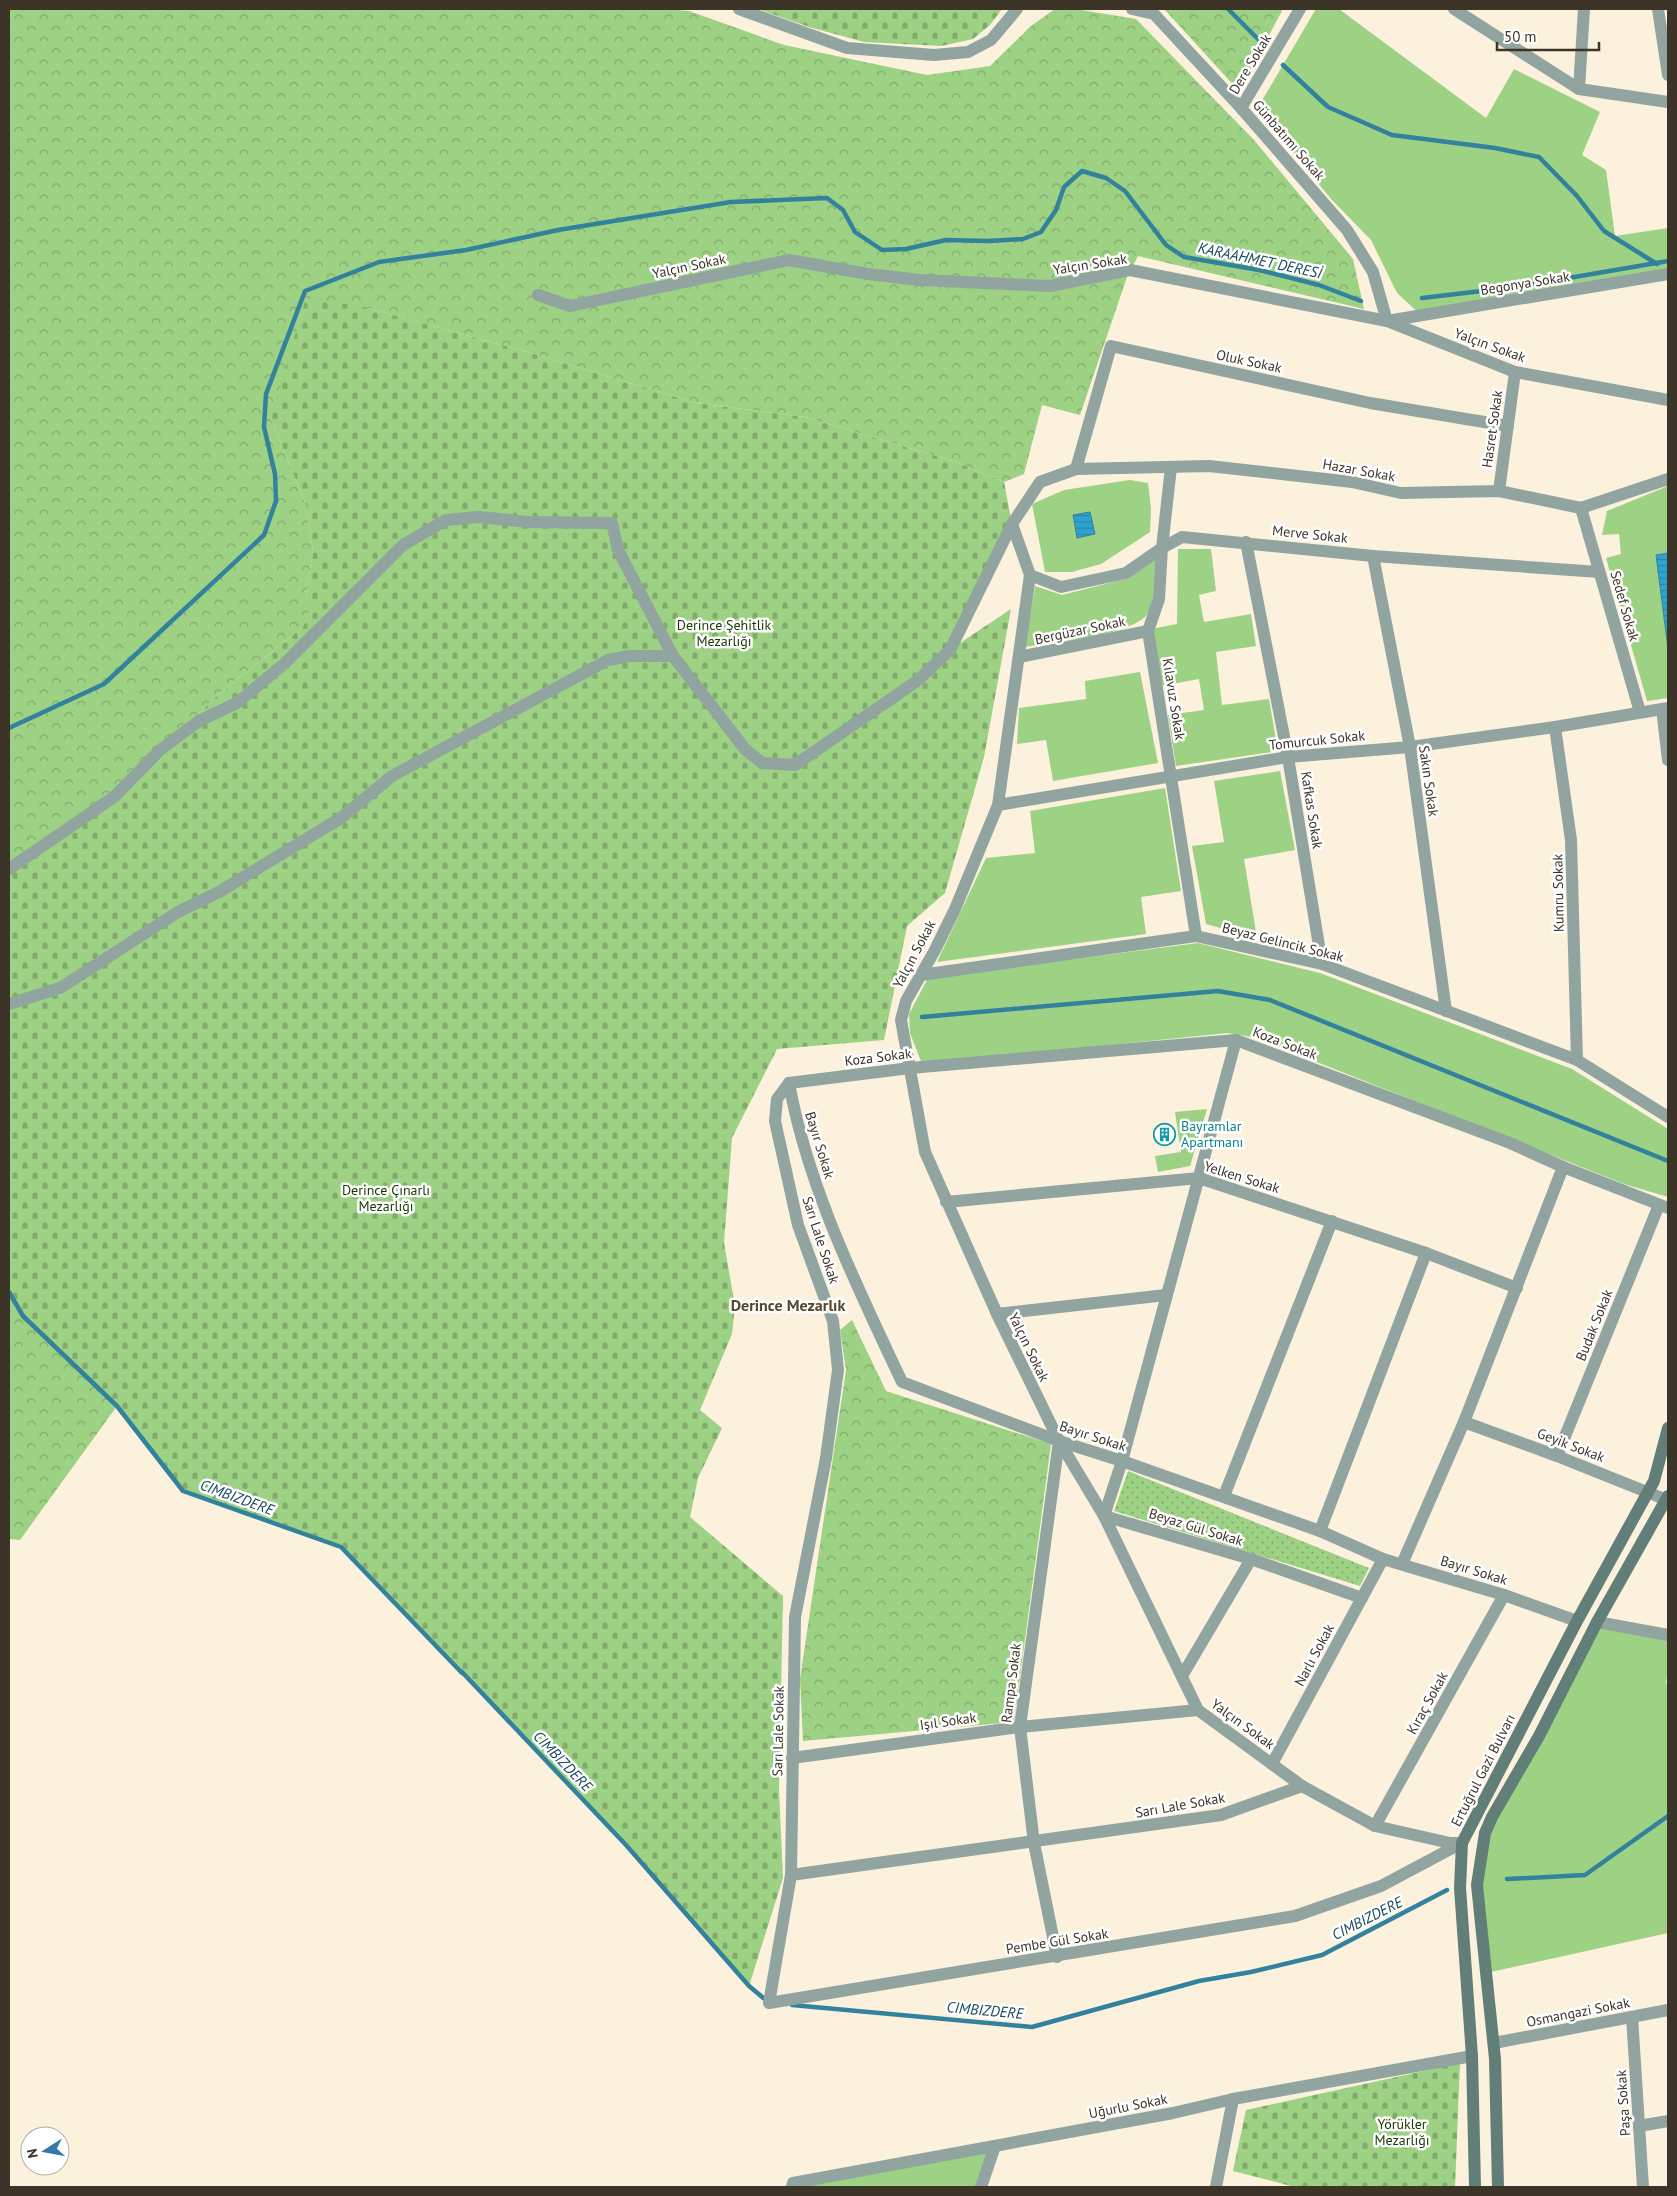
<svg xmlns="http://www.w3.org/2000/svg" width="1677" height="2196" font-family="'PT Sans',sans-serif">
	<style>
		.green { fill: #9dd184 }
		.forest { fill: url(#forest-crowns) }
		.cemetery { fill: url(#cemetery-stones) }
		.park { fill: url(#park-dots) }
		.water { fill: url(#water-rules); stroke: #33829d }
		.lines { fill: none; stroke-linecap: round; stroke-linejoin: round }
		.stream { stroke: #33829d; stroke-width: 4.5 }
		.street { stroke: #91a4a0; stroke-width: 12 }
		.secondary { stroke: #627e78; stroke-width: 12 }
		.labels { text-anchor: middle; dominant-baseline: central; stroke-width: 5; stroke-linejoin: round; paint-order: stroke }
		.street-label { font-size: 14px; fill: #3b3427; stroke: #fff }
		.park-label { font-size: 14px; fill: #183901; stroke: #fff }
		.culture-label { font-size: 14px; fill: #0d838f; stroke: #fff; text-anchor: start }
		.water-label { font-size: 15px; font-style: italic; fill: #1d4b5f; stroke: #fff }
		.quarter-label { font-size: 16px; font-weight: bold; fill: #56472a; stroke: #fff }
	</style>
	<defs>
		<pattern id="forest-crowns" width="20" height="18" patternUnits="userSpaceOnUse" patternTransform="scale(1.25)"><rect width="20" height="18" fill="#9dd184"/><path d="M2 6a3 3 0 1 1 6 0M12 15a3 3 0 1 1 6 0" fill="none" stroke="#81aa6c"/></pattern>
		<pattern id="cemetery-stones" width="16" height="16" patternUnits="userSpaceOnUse" patternTransform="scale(1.25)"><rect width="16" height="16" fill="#9dd184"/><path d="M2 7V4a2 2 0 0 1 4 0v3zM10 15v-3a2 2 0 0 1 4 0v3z" fill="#81aa6c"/></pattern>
		<pattern id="park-dots" width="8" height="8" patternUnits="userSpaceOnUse" patternTransform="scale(1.25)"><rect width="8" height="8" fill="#9dd184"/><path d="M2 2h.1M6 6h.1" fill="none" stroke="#81aa6c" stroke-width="1.8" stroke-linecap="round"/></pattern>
		<pattern id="water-rules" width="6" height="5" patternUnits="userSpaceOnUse" patternTransform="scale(1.25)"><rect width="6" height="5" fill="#2fa3d0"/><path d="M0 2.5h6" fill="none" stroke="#2986a9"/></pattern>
	</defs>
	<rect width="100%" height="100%" fill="#fcf1dd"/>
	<g class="green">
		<polygon points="1316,9 1339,9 1486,118 1514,69 1600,112 1582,155 1606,170 1615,236 1668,228 1668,274 1421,315 1397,293 1371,240 1332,200 1257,109"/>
		<polygon points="1130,480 1148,483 1151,508 1150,532 1101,564 1072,572 1045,572 1032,504 1064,490"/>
		<polygon points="1668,486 1668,553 1656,555 1668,649 1668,698 1647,701 1606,558 1621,554 1619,534 1602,535 1607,511"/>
		<polygon points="1178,549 1211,549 1216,591 1199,595 1204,622 1251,614 1256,646 1216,652 1222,705 1269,699 1278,751 1176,766 1168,715 1204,710 1199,679 1161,686 1151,629 1177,624"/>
		<path d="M1158,557C1157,575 1159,602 1146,616C1126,636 1054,642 1025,647L1035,586L1062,595L1129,578Z"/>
		<polygon points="1140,672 1158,763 1053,781 1046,740 1017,744 1019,708 1086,699 1085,681"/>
		<polygon points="1280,771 1295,850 1244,859 1257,938 1206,924 1192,846 1224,842 1214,781"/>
		<polygon points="1165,788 1181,891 1141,897 1146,934 937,962 986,858 1035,853 1030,811"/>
		<polygon points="1198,943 1320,973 1572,1069 1668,1129 1668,1197 1624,1184 1256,1038 1228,1033 922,1064 910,1033 909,1014 928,978"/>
		<polygon points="1207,1109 1190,1166 1158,1172 1155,1156 1181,1152 1175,1112"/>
		<polygon points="1597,1622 1668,1635 1668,1670 1666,1683 1668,1684 1668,1933 1486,1973 1477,1885 1485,1833"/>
		<polygon points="995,2146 981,2187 792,2187"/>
	</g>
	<g class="forest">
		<polygon points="9,9 665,9 689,11 784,45 927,75 990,66 1031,26 1055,9 1075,9 1136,19 1254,140 1353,259 1364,309 1138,256 1127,277 1080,415 1042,405 1024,474 1004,482 953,461 805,417 696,403 524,351 364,307 271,419 306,505 313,551 306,594 310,614 303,627 220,693 114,797 9,869"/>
		<polygon points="1162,9 1283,9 1239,91 1165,10"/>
		<polygon points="9,1292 23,1316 117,1406 20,1540 9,1539"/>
		<polygon points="852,1320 886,1391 1051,1444 1014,1722 803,1741 800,1679 846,1370 840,1330"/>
	</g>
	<g class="cemetery">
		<polygon points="758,9 1002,9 990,25 973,39 941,46 864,42 809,27"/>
		<polygon points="306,298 364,307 524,351 696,403 805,417 953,461 1004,482 1012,524 951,649 1011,609 984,757 945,893 907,926 884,1040 777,1049 732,1138 724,1243 735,1306 732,1334 700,1410 722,1428 698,1478 690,1517 783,1596 779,1788 783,1878 749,1986 626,1845 342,1547 183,1491 117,1406 23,1316 9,1292 9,870 114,797 220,693 303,627 309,614 306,594 313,551 306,505 271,419"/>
		<polygon points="1460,2063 1455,2187 1295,2187 1233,2171 1246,2110"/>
	</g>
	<polygon class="park" points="1128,1471 1369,1568 1360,1586 1114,1511"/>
	<g class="water">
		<polygon points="1090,512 1095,534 1077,538 1073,515"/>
		<polygon points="1668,553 1668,649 1656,555"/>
	</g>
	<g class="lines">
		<g class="stream">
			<polyline points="1228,9 1264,45"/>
			<polyline points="1283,65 1328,107 1392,135 1495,148 1539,157 1577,196 1604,231 1657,264"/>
			<polyline points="1422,298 1516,287 1668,261"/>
			<polyline points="9,728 104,684 264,535 276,501 275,474 264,427 266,394 305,291 379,262 466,250 558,230 731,202 827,198 843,210 855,232 882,250 906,249 946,240 989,241 1023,239 1041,232 1056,210 1064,187 1082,171 1106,178 1125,191 1166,245 1184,257 1259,270 1319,285 1361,301"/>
			<polyline points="922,1017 1218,991 1270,1000 1668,1161"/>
			<polyline points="9,1292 23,1316 117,1406 183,1491 341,1547 462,1673"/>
			<polyline points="462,1672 626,1845 749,1986 767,2001"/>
			<polyline points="1507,1879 1585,1875 1668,1816"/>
			<polyline points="792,2005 1032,2027 1199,1981 1251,1972 1322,1955 1447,1890"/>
		</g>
		<g class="street">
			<polyline points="739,9 847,48 934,55 968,52 991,40 1017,9"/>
			<polyline points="1132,9 1154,14 1241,108 1347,230 1373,272 1387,321"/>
			<polyline points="1454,9 1579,89 1668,102"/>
			<polyline points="1658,9 1668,75"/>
			<polyline points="1579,89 1584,9"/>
			<polyline points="1241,108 1300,9"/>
			<polyline points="538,295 570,306 789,260 868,274 920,280 1050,286 1130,270 1387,321 1515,372 1668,400"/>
			<polyline points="1387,321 1668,274"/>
			<polyline points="1171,467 1162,548 1159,599 1148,631 1196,936"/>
			<polyline points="1076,469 1111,346 1370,403 1508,426"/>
			<polyline points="1499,491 1515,372"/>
			<polyline points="1581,508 1640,712"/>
			<polyline points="1012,524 1030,575 998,805 955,909 935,950 906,1001 901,1020 925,1152 997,1314 1059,1441 1104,1516 1251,1559 1362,1598"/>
			<polyline points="1246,542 1288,757 1322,964"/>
			<polyline points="1373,556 1410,747 1446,1011"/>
			<polyline points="1030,575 1061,587 1126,573 1162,548 1182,537 1373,556 1599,572"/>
			<polyline points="1019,657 1148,631"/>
			<polyline points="1662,709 1668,760"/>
			<polyline points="1555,727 1571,840 1577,1060"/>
			<polyline points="998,805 1288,757 1410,747 1555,727 1668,708"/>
			<polyline points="9,869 114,797 160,750 199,721 237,703 284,664 403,545 446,520 478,517 529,522 612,523 618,550 673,656"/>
			<polyline points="921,975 1196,936 1322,964 1577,1060 1668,1117"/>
			<polyline points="9,1004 60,988 178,912 219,892 341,818 392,776 608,660 629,656 673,656 745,749 762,763 795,765 917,681 950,650 1012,524 1040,482 1076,469 1209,466 1352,482 1401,493 1499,491 1581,508 1668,479"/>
			<polyline points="1236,1040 1122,1461 1104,1516 1198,1710 1302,1786 1375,1826 1450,1843 1462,1843"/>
			<polyline points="789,1083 777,1099 775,1121 798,1225 833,1321 838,1370 826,1458 795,1617 791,1875 1221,1815 1302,1786"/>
			<path d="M789,1083C808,1188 857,1286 902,1382L1059,1441L1122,1461L1320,1531L1383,1559L1504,1595L1577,1621"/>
			<polyline points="789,1083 910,1068 1236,1040 1510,1143 1563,1167 1668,1208"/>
			<polyline points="946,1202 1199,1178 1426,1253 1517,1288"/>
			<polyline points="997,1314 1166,1295"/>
			<polyline points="1464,1422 1557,1456 1667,1500"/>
			<polyline points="1557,1456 1659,1205"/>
			<polyline points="1224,1496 1332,1221"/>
			<polyline points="1320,1531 1426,1253"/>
			<polyline points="1402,1564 1464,1422 1563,1167"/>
			<polyline points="1597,1622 1668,1635"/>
			<polyline points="1182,1676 1251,1559"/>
			<polyline points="792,1758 1020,1727 1198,1710"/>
			<polyline points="1272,1764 1383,1559"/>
			<polyline points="1375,1826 1504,1595"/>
			<polyline points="791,1875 769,2003 1295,1916 1381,1886 1460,1844"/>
			<polyline points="1057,1957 1034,1843 1020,1727 1059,1441"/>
			<polyline points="1632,2017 1643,2187"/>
			<polyline points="1494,2043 1668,2010"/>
			<polyline points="1639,2126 1668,2121"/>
			<polyline points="792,2187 793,2183 1173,2113 1233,2099 1472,2056"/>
			<polyline points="981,2187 995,2146"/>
			<polyline points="1216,2187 1233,2099"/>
		</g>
		<g class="secondary">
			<polyline points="1475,2187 1472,2056 1460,1888 1462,1843 1577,1621 1654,1481 1668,1428"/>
			<polyline points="1498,2187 1495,2059 1477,1885 1485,1833 1492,1817 1539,1736 1597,1622 1668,1496"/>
		</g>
	</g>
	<defs>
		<symbol id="building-ring" viewBox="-11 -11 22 22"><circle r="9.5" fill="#fff" stroke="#0f9aa8" stroke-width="1.5"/><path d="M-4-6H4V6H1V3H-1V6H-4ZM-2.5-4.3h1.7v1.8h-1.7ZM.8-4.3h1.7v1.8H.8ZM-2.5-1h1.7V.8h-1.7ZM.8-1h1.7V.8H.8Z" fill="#0f9aa8"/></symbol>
	</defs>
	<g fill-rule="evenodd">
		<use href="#building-ring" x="1152" y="1122" width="25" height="25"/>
	</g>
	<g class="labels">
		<g class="street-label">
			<text transform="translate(1250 64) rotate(-59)">Dere Sokak</text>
			<text transform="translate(1289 140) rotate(49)">Günbatımı Sokak</text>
			<text transform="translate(1090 264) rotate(-9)">Yalçın Sokak</text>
			<text transform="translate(689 266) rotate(-12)">Yalçın Sokak</text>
			<text transform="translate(1525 283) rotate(-9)">Begonya Sokak</text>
			<text transform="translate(1490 345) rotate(20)">Yalçın Sokak</text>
			<text transform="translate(1249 361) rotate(12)">Oluk Sokak</text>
			<text transform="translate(1492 429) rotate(-82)">Hasret Sokak</text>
			<text transform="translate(1359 470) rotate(10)">Hazar Sokak</text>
			<text transform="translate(1310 534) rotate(6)">Merve Sokak</text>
			<text transform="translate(1625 606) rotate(74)">Sedef Sokak</text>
			<text transform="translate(1080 630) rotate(-12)">Bergüzar Sokak</text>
			<text transform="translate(1174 699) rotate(81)">Kılavuz Sokak</text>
			<text transform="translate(1317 740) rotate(-6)">Tomurcuk Sokak</text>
			<text transform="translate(1429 781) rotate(82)">Sakın Sokak</text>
			<text transform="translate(1312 810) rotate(81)">Kafkas Sokak</text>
			<text transform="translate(1558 893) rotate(-91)">Kumru Sokak</text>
			<text transform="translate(1283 942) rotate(14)">Beyaz Gelincik Sokak</text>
			<text transform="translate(914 954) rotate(-62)">Yalçın Sokak</text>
			<text transform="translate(1285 1043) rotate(21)">Koza Sokak</text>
			<text transform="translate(878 1057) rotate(-7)">Koza Sokak</text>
			<text transform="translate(820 1145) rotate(73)">Bayır Sokak</text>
			<text transform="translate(1242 1177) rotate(17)">Yelken Sokak</text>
			<text transform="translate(821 1240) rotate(72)">Sarı Lale Sokak</text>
			<text transform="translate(1594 1325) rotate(-68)">Budak Sokak</text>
			<text transform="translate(1029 1347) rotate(64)">Yalçın Sokak</text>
			<text transform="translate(1093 1436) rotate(18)">Bayır Sokak</text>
			<text transform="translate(1571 1445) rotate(21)">Geyik Sokak</text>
			<text transform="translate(1196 1527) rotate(17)">Beyaz Gül Sokak</text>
			<text transform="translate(1474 1570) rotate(17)">Bayır Sokak</text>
			<text transform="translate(1314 1655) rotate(-62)">Narlı Sokak</text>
			<text transform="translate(1011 1683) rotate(-83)">Rampa Sokak</text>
			<text transform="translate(1427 1703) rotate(-61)">Kıraç Sokak</text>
			<text transform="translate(948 1721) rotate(-8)">Işıl Sokak</text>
			<text transform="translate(1243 1724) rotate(36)">Yalçın Sokak</text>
			<text transform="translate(778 1731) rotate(-89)">Sarı Lale Sokak</text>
			<text transform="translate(1483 1770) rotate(-63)">Ertuğrul Gazi Bulvarı</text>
			<text transform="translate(1180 1805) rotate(-10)">Sarı Lale Sokak</text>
			<text transform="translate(1057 1941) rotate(-9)">Pembe Gül Sokak</text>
			<text transform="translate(1578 2012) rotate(-11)">Osmangazi Sokak</text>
			<text transform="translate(1623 2103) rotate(-94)">Paşa Sokak</text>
			<text transform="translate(1128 2106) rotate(-11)">Uğurlu Sokak</text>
		</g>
		<g class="park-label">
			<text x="724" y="625">Derince Şehitlik<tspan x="724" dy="16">Mezarlığı</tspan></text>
			<text x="386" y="1190">Derince Çınarlı<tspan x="386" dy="16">Mezarlığı</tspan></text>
			<text x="1402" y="2124">Yörükler<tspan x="1402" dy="16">Mezarlığı</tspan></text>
		</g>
		<g class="culture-label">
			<text x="1181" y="1126">Bayramlar<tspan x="1181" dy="16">Apartmanı</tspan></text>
		</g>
		<g class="water-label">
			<text transform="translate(1260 260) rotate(12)">KARAAHMET DERESİ</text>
			<text transform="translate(237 1497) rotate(20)">CIMBIZDERE</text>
			<text transform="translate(563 1761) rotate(46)">CIMBIZDERE</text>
			<text transform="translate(1367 1918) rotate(-27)">CIMBIZDERE</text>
			<text transform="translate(985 2010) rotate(5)">CIMBIZDERE</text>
		</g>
		<g class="quarter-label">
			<text x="788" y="1305">Derince Mezarlık</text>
		</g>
	</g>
	<rect width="1677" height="2196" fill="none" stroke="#3b3427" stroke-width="20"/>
	<g transform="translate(45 2151) rotate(259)"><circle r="24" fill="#ffffff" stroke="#b1aea9"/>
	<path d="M0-4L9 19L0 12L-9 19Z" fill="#3378ae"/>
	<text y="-8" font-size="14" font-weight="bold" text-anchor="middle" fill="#3b3427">N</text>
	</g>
	<path d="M1497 42v8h102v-8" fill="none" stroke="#3b3427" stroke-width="2.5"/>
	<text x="1504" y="42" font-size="15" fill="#3b3427" stroke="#ffffff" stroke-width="4" paint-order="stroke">50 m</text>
</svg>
